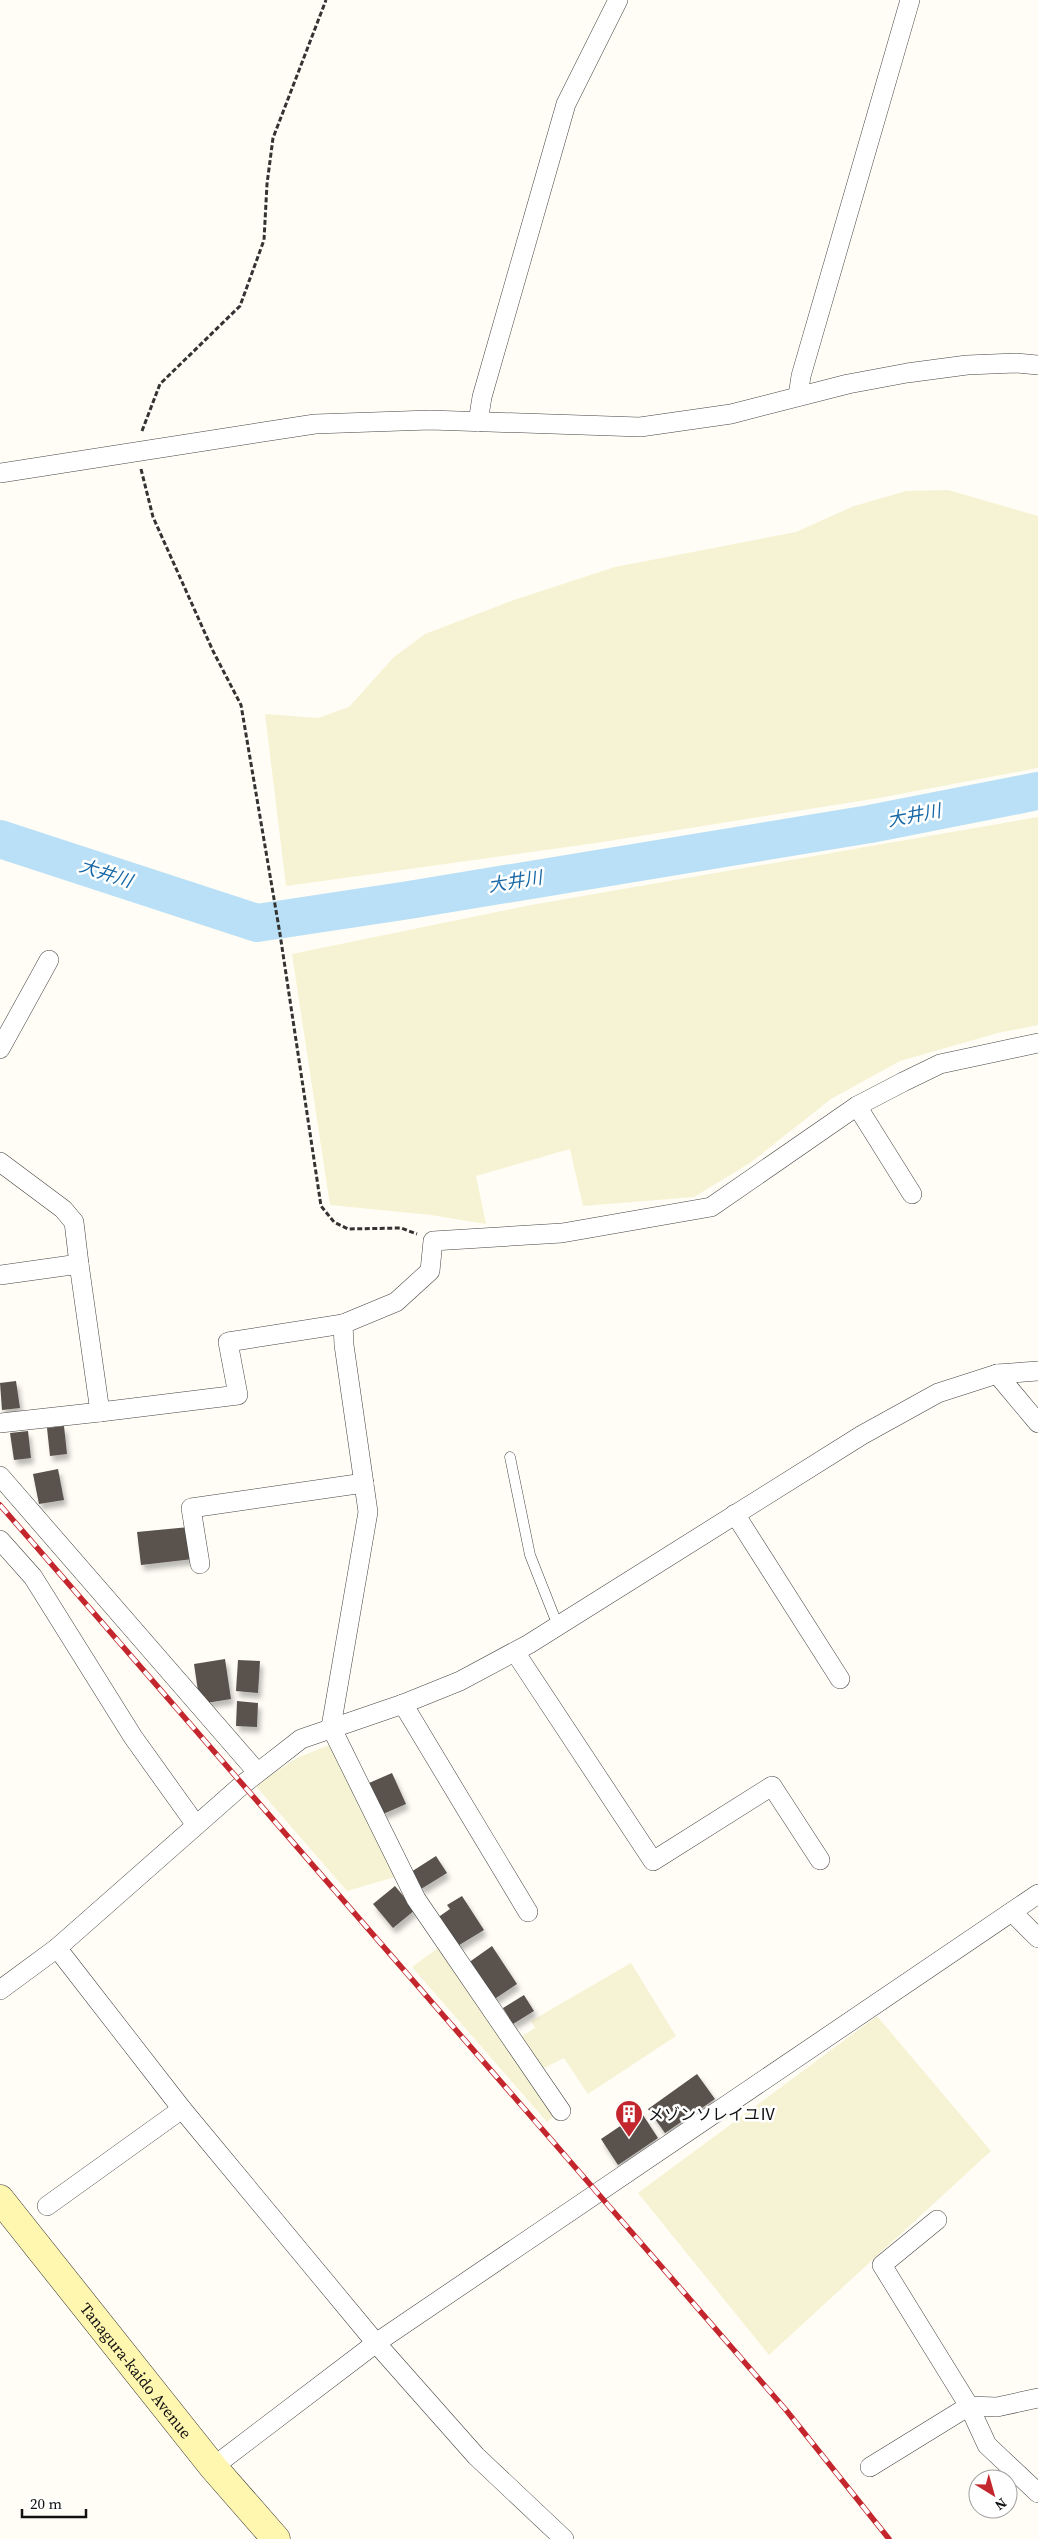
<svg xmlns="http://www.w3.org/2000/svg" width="1038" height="2539" font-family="'Source Serif 4','Noto Sans JP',serif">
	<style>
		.farmland { fill: #f6f3d4 }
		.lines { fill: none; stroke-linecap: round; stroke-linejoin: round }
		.river { stroke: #b9e0f7; stroke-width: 38 }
		.building { fill: #5a524d; filter: url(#shadow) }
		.lane-casing { stroke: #444; stroke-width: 11 }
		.street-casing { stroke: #444; stroke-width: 20 }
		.secondary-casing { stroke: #333; stroke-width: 29 }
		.path { stroke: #333; stroke-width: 3; stroke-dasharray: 5 2.5; stroke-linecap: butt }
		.lane { stroke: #fff; stroke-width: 10 }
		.street { stroke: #fff; stroke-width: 19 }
		.secondary { stroke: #fff6b0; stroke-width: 28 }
		.rail-casing { stroke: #c4262e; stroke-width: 5.5 }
		.rail { stroke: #fff; stroke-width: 4; stroke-dasharray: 11; stroke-linecap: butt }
		.labels { text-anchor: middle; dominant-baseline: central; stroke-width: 5; stroke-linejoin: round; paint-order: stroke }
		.poi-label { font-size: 16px; fill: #111; stroke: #fff; text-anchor: start }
		.street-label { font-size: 16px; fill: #111; stroke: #fff }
		.water-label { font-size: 18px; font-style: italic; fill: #1768a6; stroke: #fff }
	</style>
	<defs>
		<filter id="shadow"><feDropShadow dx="3" dy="5.5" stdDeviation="2.5" flood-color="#0004"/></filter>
	</defs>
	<rect width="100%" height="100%" fill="#fffdf5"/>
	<g class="farmland">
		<polygon points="948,490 1038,516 1038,768 879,798 596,843 286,886 265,714 318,718 349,707 394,657 425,634 511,601 615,567 796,532 854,506 906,491"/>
		<polygon points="1038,817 1038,1025 998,1033 900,1061 831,1099 750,1163 694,1197 583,1206 570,1149 476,1176 486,1224 431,1215 330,1205 292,954 531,905"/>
		<polygon points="332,1744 398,1876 347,1891 255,1785 299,1757"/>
		<polygon points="438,1948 556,2114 547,2122 412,1967"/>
		<polygon points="631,1963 676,2036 588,2094 564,2058 538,2071 518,2039 535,2028 531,2021"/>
		<polygon points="877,2016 991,2151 769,2355 638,2193"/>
	</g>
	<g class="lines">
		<polyline class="river" points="0,839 257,923 409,900 870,824 1038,791"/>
	</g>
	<g class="building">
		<polygon points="16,1381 20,1408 2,1410 0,1383"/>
		<polygon points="64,1426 67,1454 50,1456 47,1428"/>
		<polygon points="28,1431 31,1458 14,1460 10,1433"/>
		<polygon points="58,1469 64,1500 39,1504 33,1474"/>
		<polygon points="189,1527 193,1559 141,1565 137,1532"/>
		<polygon points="225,1659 231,1699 206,1703 205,1696 199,1698 194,1664"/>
		<polygon points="238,1660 260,1661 258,1693 236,1691"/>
		<polygon points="237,1701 258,1703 257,1727 236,1726"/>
		<polygon points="392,1773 406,1804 383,1814 369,1783"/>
		<polygon points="436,1856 447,1873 421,1889 411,1872"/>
		<polygon points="395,1886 415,1910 393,1928 373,1904"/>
		<polygon points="462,1896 484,1930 456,1947 437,1918 450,1909 447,1905"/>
		<polygon points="492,1946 517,1984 493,2000 468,1963"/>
		<polygon points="524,1995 534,2011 513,2024 503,2008"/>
		<polygon points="697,2074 715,2099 665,2133 648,2109"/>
		<polygon points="641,2112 658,2138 618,2165 601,2139"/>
	</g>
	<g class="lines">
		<defs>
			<polyline id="lane" points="510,1457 530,1555 558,1626"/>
			<g id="street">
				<polyline points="798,396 801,376 910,0"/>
				<polyline points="478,422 482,397 566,104 618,0"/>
				<polyline points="0,473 315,424 430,420 640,427 731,414 848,384 907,373 967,365 1016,363 1038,365"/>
				<polyline points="0,1049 49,960"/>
				<polyline points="857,1106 912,1194"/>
				<polyline points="0,1162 63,1209 74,1222 79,1264"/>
				<polyline points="0,1275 79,1264 100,1412 0,1423"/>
				<polyline points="997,1374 1038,1423"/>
				<polyline points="100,1412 238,1395 228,1342 343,1324"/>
				<polyline points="0,1476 257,1772"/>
				<polyline points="735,1514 840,1679"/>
				<polyline points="0,1540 33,1577 133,1737 196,1825"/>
				<polyline points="200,1564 191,1508 364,1483"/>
				<polyline points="515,1652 653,1861 772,1786 820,1860"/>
				<polyline points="403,1704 528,1912"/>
				<polyline points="1012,1912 1038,1938"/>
				<polyline points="57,1948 182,2109 376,2343 476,2456 564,2539"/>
				<polyline points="0,1990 57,1948 242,1785 301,1739 403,1704 460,1681 529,1644 862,1435 938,1393 997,1374 1038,1371"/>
				<polyline points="561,2111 416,1899 331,1727 368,1512 344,1345 343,1324 396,1302 430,1271 433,1241 562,1233 711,1207 857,1106 903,1082 940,1064 1038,1043"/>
				<polyline points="47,2206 182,2109"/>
				<polyline points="937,2220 882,2265 969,2406 987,2445 1038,2493"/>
				<polyline points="213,2467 376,2343 1038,1894"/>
				<polyline points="870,2467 969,2406 997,2407 1038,2398"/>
			</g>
			<g id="secondary">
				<path id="s1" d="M0,2199L213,2467L276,2539"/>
			</g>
		</defs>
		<use href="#lane" class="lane-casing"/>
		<use href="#street" class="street-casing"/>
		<use href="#secondary" class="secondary-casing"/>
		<g class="path">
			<polyline points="142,431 160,384 240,306 264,240 267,184 273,138 326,0"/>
			<polyline points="141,469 153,517 213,651 241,705 280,934 321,1206 334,1222 348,1229 401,1228 417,1234"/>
		</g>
		<use href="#lane" class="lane"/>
		<use href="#street" class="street"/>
		<use href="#secondary" class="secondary"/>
		<defs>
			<polyline id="rail" points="0,1505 786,2410 889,2539"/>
		</defs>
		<use href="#rail" class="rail-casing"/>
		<use href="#rail" class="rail"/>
	</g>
	<defs>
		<symbol id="building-pin" viewBox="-11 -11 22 30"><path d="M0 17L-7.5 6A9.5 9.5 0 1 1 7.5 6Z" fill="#c4262e" stroke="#fff"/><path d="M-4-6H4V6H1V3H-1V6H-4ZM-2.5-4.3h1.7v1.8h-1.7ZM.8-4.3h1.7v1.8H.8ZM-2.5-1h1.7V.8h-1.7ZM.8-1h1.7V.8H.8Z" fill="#fff"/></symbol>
	</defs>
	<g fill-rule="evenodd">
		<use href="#building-pin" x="613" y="2098" width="32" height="43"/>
	</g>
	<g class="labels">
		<g class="poi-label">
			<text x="648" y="2114">メゾンソレイユⅣ</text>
		</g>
		<g class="street-label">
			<text stroke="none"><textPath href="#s1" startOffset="219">Tanagura-kaido Avenue</textPath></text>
		</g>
		<g class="water-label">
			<text transform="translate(914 815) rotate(-11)">大井川</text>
			<text transform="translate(106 873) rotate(18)">大井川</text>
			<text transform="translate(515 881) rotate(-9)">大井川</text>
		</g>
	</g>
	<g transform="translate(993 2494) rotate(143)"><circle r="24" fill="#ffffff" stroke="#a0a0a0"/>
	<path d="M0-4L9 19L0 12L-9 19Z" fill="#c4262e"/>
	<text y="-8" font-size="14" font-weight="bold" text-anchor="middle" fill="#111111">N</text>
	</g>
	<path d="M22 2509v8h64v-8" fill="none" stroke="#111111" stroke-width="2.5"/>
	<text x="30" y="2509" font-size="15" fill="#111111" stroke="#ffffff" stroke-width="4" paint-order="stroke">20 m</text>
</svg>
